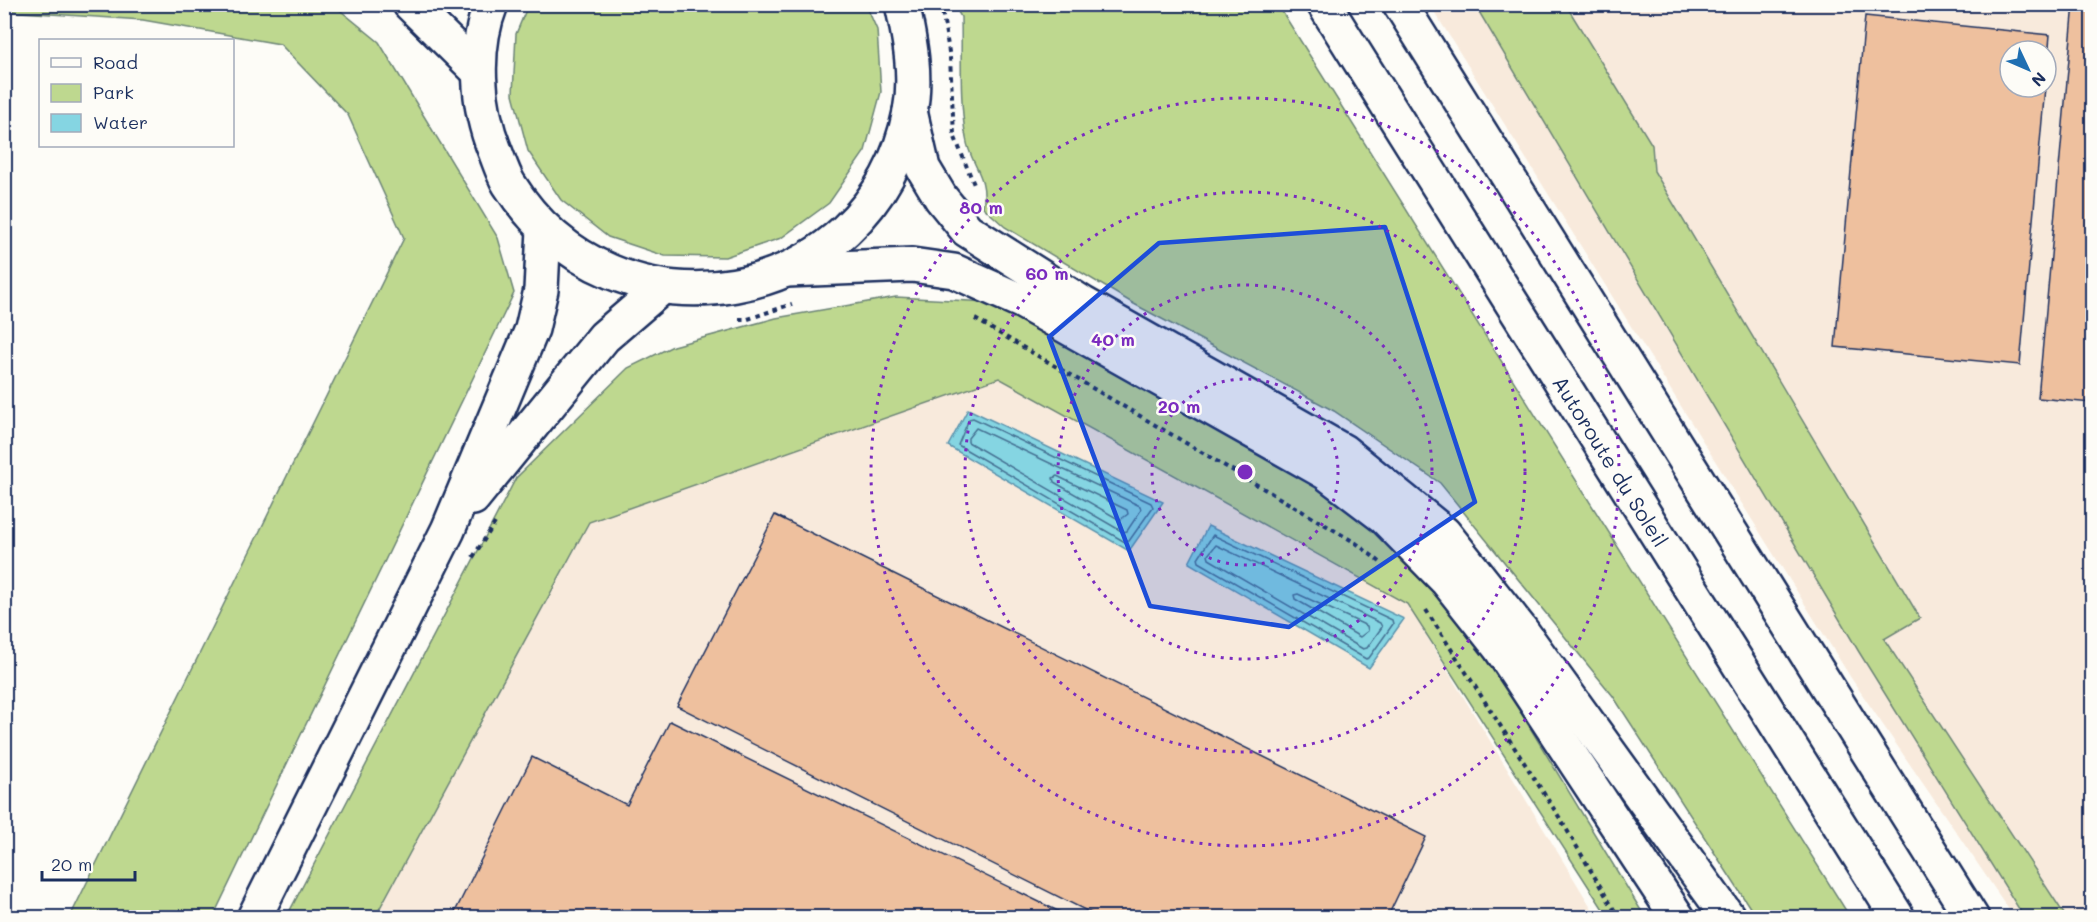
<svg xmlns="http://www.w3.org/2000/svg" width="2097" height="922" font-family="Mali,sans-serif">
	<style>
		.built { fill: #f8eadc; fill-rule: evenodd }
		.green { fill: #bed88f; stroke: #6c8476; stroke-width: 1.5 }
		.water { fill: #85d5e2; stroke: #5b93ad; stroke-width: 1.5 }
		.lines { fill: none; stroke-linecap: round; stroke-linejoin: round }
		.shore { stroke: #457193; stroke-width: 1.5 }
		.building { fill: #eec09e; stroke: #1b2f5e; stroke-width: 1.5 }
		.major-casing { stroke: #1b2f5e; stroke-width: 38 }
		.highway-casing { stroke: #1b2f5e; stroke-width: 38 }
		.path { stroke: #1b2f5e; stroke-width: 4; stroke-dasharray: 4.5 4.5; stroke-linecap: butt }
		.major { stroke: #fdfcf7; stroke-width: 33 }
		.highway { stroke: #fdfcf7; stroke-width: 33 }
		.marked { fill: #1d4ed8; fill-opacity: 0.2; stroke: #1d4ed8; stroke-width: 4.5; stroke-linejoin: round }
		.ring { fill: none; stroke: #7b2cbf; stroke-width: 3; stroke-dasharray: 3 6 }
		.labels { text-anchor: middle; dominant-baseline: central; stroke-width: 5; stroke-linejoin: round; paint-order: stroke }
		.street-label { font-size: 21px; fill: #1b2f5e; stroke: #fdfcf7 }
		.centre { fill: #7b2cbf; stroke: #fdfcf7; stroke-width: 3 }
		.ring-label { font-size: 18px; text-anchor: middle; font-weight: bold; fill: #7b2cbf; stroke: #fdfcf7; stroke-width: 5; stroke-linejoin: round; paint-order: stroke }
	</style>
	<rect width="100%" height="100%" fill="#fdfcf7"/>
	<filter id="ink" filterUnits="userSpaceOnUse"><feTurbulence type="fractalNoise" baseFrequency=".0167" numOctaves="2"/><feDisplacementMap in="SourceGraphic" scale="12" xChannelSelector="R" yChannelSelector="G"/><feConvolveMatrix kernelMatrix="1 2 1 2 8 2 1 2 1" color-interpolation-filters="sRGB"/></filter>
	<g filter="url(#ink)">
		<g class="built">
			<path d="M1430,5H2092V917H2014L1851,678ZM2010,51H2046V87H2010Z"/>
			<polygon points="999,378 1407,604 1597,917 375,918 589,522"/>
		</g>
		<g class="green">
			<polygon points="328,4 336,7 379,42 498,238 514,293 213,917 70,917 404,238 348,115 280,44 143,20 5,11 5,5"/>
			<polygon points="528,5 866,5 877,30 881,92 865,151 829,203 781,238 725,257 665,256 608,237 561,200 528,151 513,94 516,34"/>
			<path d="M954,5H1278L1850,917H1756L1613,696L1440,483L1334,411L1134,304L1005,227L983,207C989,176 970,165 966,138C959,98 962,57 961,17Z"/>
			<polygon points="1475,5 1566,5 1652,145 1654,171 1920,618 1884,639 2066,917 2024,917 1859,652"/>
			<polygon points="896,297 988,302 1253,448 1347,506 1420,572 1484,652 1645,917 1608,917 1407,604 999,378 589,522 375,917 286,918 516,478 628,368 673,346 776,318"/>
		</g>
		<g class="water">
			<polygon points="968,409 1163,502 1129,551 948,446"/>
			<polygon points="1208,526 1404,619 1369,668 1189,563"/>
		</g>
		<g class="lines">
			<g class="shore">
				<polygon points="973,418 1151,503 1153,507 1129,541 1125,542 958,445 969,419"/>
				<polygon points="976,428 1140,506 1141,510 1127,531 1123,532 968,442 968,438"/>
				<polygon points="1057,476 1127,510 1128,514 1120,520 1054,482 1053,478"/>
				<polygon points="1213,535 1392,620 1393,624 1369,658 1366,659 1199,562 1198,558"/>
				<polygon points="1216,545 1380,623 1382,627 1367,648 1363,649 1209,559 1208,555"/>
				<polygon points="1298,594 1367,626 1368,631 1360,637 1295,599 1294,595"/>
			</g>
		</g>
		<g class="building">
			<polygon points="2074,4 2092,4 2092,403 2038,398"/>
			<polygon points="1865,16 2050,35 2046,81 2046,51 2010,51 2010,87 2045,87 2020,365 1835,347"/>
			<polygon points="775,515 1426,837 1387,918 1101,918 677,706"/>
			<polygon points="670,721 1072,918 452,918 532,757 627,805"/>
		</g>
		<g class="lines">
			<defs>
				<g id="major">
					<polyline points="410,4 478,71"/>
					<path d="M491,4C473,49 477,107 495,151C499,161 503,174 509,184C615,353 871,309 910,112C917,76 910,40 902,4"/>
					<polyline points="910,111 923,168 941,198 967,230 1082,303 1343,451 1444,533 1521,630 1729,918"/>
					<polyline points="787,270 912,265 954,271 1023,302 1325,472 1384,517 1447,581 1500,648 1678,918"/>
					<polyline points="473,498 604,337 661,288"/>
					<polyline points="254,918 448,530 532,329 541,290 544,229"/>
				</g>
				<g id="highway">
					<polyline points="1324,4 1898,918"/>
					<polyline points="1400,4 1972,918"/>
				</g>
			</defs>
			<use href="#major" class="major-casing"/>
			<use href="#highway" class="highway-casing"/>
			<g class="path">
				<polyline points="941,4 950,58 954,135 975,187"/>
				<polyline points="739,319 748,319 792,304"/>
				<polyline points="975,319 1356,543 1380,562"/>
				<polyline points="473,557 495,523"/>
				<polyline points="1426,610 1561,820 1619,918"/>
			</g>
			<use href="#major" class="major"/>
			<use href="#highway" class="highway"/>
		</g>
	</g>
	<path class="marked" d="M1385,227L1475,502L1289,627L1150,606L1049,337L1159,243Z"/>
	<g class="ring">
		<circle cx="1245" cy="472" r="93"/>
		<circle cx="1245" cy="472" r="187"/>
		<circle cx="1245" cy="472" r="280"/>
		<circle cx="1245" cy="472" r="374"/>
	</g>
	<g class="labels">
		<g class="street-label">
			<text transform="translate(1611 461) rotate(58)">Autoroute du Soleil</text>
		</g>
	</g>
	<circle cx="1245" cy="472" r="9" class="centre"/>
	<g class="ring-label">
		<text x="981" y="214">80 m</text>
		<text x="1047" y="280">60 m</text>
		<text x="1113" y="346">40 m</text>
		<text x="1179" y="413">20 m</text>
	</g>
	<rect width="2097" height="922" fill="none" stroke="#fdfcf7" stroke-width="24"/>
	<rect x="12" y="12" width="2073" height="898" fill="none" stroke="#1b2f5e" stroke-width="2" filter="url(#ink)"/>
	<rect x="39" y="39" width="195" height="108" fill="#fdfcf7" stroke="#a3aaba" stroke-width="1.5"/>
	<rect x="51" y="58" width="30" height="9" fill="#fdfcf7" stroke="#a3aaba" stroke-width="1.5"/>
	<text x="93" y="69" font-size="18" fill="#1b2f5e">Road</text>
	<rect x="51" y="84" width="30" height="18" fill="#bed88f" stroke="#a3aaba" stroke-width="1.5"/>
	<text x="93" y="99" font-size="18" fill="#1b2f5e">Park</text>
	<rect x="51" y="114" width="30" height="18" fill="#85d5e2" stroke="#a3aaba" stroke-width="1.5"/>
	<text x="93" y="129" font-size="18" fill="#1b2f5e">Water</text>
	<g transform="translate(2028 69) rotate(134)"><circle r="28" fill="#fdfcf7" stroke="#a3aaba" stroke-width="1.5"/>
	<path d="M0-4.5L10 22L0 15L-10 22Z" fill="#1f6fb2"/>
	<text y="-9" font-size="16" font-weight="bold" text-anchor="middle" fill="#1b2f5e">N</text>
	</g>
	<path d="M42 871v9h93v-9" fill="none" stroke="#1b2f5e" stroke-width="3"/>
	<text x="51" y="871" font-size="18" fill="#1b2f5e" stroke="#fdfcf7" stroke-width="4.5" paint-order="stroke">20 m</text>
</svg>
